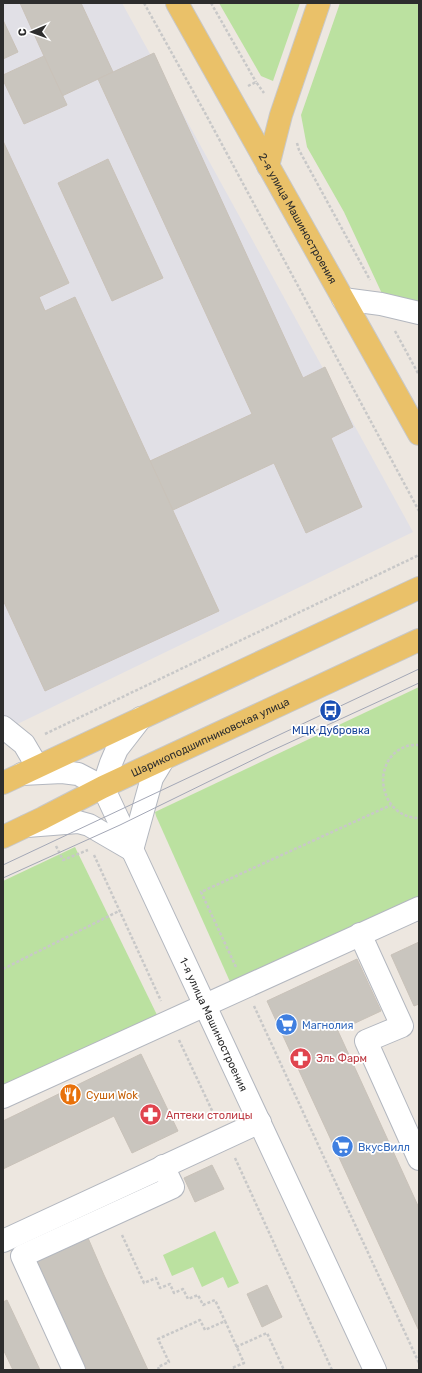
<svg xmlns="http://www.w3.org/2000/svg" width="422" height="1373" font-family="Rubik,sans-serif">
	<style>
		.industrial { fill: #e1e0e6 }
		.green { fill: #bbe1a0 }
		.building { fill: #c9c5be; stroke: #c9c2b9 }
		.lines { fill: none; stroke-linecap: round; stroke-linejoin: round }
		.minor-casing { stroke: #b3b7bf; stroke-width: 24 }
		.major-casing { stroke: #c8c8c8; stroke-width: 24 }
		.path { stroke: #c8c8c8; stroke-width: 2.5; stroke-dasharray: 3 2; stroke-linecap: butt }
		.minor { stroke: #fff; stroke-width: 22 }
		.major { stroke: #eac169; stroke-width: 22 }
		.tram { stroke: #a3a7b6; stroke-width: 1 }
		.labels { text-anchor: middle; dominant-baseline: central; stroke-width: 3.5; stroke-linejoin: round; paint-order: stroke }
		.street-label { font-size: 11px; fill: #2d2d2d; stroke: #fff }
		.transit-label { font-size: 11px; fill: #164399; stroke: #fff }
		.shop-label { font-size: 11px; fill: #366cbe; stroke: #fff; text-anchor: start }
		.health-label { font-size: 11px; fill: #be3a42; stroke: #fff; text-anchor: start }
		.food-label { font-size: 11px; fill: #c56008; stroke: #fff; text-anchor: start }
	</style>
	<rect width="100%" height="100%" fill="#ede7e0"/>
	<polygon class="industrial" points="3,3 122,3 413,532 3,731"/>
	<g class="green">
		<polygon points="219,3 300,3 273,81 261,76"/>
		<polygon points="340,3 419,3 419,302 384,298 344,212 307,147 301,115"/>
		<polygon points="419,687 419,896 231,984 156,816 155,812"/>
		<polygon points="75,847 159,1019 3,1090 3,881"/>
		<polygon points="215,1231 239,1283 228,1288 223,1277 202,1287 193,1267 172,1276 163,1255"/>
	</g>
	<g class="building">
		<polygon points="20,3 81,3 113,72 62,96"/>
		<polygon points="3,20 18,52 3,59"/>
		<polygon points="154,53 303,378 325,367 353,427 331,438 362,507 306,533 274,463 173,510 150,461 252,414 98,79"/>
		<polygon points="44,56 67,105 24,124 3,80 3,75"/>
		<polygon points="3,141 69,283 39,297 45,311 75,297 219,611 45,691 3,600"/>
		<polygon points="108,159 163,278 112,301 58,183"/>
		<polygon points="419,942 419,1004 414,1006 391,955"/>
		<polygon points="357,959 381,1011 338,1031 419,1208 419,1331 267,1001"/>
		<polygon points="141,1054 178,1131 132,1153 114,1116 3,1169 3,1121"/>
		<polygon points="212,1165 224,1189 195,1202 184,1178"/>
		<polygon points="88,1238 104,1275 148,1370 87,1370 37,1261"/>
		<polygon points="267,1285 282,1317 262,1327 247,1294"/>
		<polygon points="7,1300 40,1370 13,1370 3,1349 3,1302"/>
	</g>
	<g class="lines">
		<defs>
			<g id="minor">
				<polyline points="343,299 381,304 419,313"/>
				<polyline points="3,727 24,744 37,766"/>
				<polyline points="22,774 62,772 78,774 103,787"/>
				<path id="s1" d="M103,787L375,1370"/>
				<polyline points="103,787 111,763 117,749 141,718"/>
				<polyline points="27,826 78,822 89,825 132,850"/>
				<polyline points="132,850 152,778 163,760"/>
				<polyline points="360,934 402,1026 366,1041 419,1159"/>
				<polyline points="3,1097 419,908"/>
				<polyline points="3,1241 260,1122"/>
				<polyline points="74,1370 22,1256 173,1187 163,1166"/>
			</g>
			<g id="major">
				<path id="s2" d="M177,3L419,434"/>
				<polyline points="268,166 281,115 319,3"/>
				<polyline points="3,783 419,588"/>
				<path id="s3" d="M3,837L43,818L103,787L419,640"/>
			</g>
		</defs>
		<use href="#minor" class="minor-casing"/>
		<use href="#major" class="major-casing"/>
		<g class="path">
			<polyline points="144,3 204,111 419,511"/>
			<polyline points="211,3 256,82"/>
			<polyline points="248,86 256,82 264,93"/>
			<polyline points="297,143 299,150 370,280"/>
			<polyline points="395,331 419,375"/>
			<polyline points="45,734 419,555"/>
			<path d="M419,745C415,745 410,745 407,746C369,759 379,818 419,818"/>
			<polyline points="56,846 63,860 88,850"/>
			<polyline points="94,855 161,1001"/>
			<polyline points="236,967 201,892 391,805"/>
			<polyline points="3,969 119,911"/>
			<polyline points="254,1006 419,1363"/>
			<polyline points="179,1040 216,1119"/>
			<polyline points="235,1158 332,1370"/>
			<polyline points="122,1235 144,1283 156,1278 160,1288 170,1284 174,1293 183,1289 188,1299 198,1295 203,1305 215,1300 225,1321"/>
			<polyline points="236,1347 267,1333 284,1370"/>
			<polyline points="159,1370 158,1367 169,1362 158,1339 200,1320 205,1330 225,1321 244,1363 232,1368 233,1370"/>
		</g>
		<use href="#minor" class="minor"/>
		<use href="#major" class="major"/>
		<g class="tram">
			<polyline points="3,865 419,669"/>
			<polyline points="3,878 120,825 271,751 419,683"/>
		</g>
	</g>
	<defs>
		<symbol id="bus-disc" viewBox="-11 -11 22 22"><circle r="9.5" fill="#1a4fb4" stroke="#fff"/><path d="M-5-6H5V4H4V6H2V4H-2V6H-4V4H-5ZM-3.5-4V0h7V-4ZM-3.5 1.2v1.5H-2V1.2ZM2 1.2v1.5H3.5V1.2Z" fill="#fff"/></symbol>
		<symbol id="supermarket-disc" viewBox="-11 -11 22 22"><circle r="9.5" fill="#3f7fe0" stroke="#fff"/><path d="M-6-5.5h2.5l.6 2H6L4.5 2H-2.5L-4.4-4H-6ZM-1.5 3.2a1.3 1.3 0 1 0 .1 0ZM3 3.2a1.3 1.3 0 1 0 .1 0Z" fill="#fff"/></symbol>
		<symbol id="pharmacy-disc" viewBox="-11 -11 22 22"><circle r="9.5" fill="#e0444e" stroke="#fff"/><path d="M-2-6h4v4h4v4h-4v4h-4v-4h-4v-4h4Z" fill="#fff"/></symbol>
		<symbol id="restaurant-disc" viewBox="-11 -11 22 22"><circle r="9.5" fill="#e8710a" stroke="#fff"/><path d="M-5-6h1v4h1v-4h1v4h1v-4h1v5L-1.5 .5V6h-2V.5L-5-1ZM5-6V6H3V1.5H1.5Q1.5-4 5-6Z" fill="#fff"/></symbol>
	</defs>
	<g fill-rule="evenodd">
		<use href="#bus-disc" x="318" y="698" width="25" height="25"/>
		<use href="#supermarket-disc" x="274" y="1012" width="25" height="25"/>
		<use href="#pharmacy-disc" x="288" y="1046" width="25" height="25"/>
		<use href="#restaurant-disc" x="58" y="1082" width="25" height="25"/>
		<use href="#pharmacy-disc" x="138" y="1102" width="25" height="25"/>
		<use href="#supermarket-disc" x="330" y="1134" width="25" height="25"/>
	</g>
	<g class="labels">
		<g class="street-label">
			<text stroke="none"><textPath href="#s2" startOffset="247">2-я улица Машиностроения</textPath></text>
			<text stroke="none"><textPath href="#s3" startOffset="230">Шарикоподшипниковская улица</textPath></text>
			<text stroke="none"><textPath href="#s1" startOffset="262">1-я улица Машиностроения</textPath></text>
		</g>
		<g class="transit-label">
			<text x="331" y="730">МЦК Дубровка</text>
		</g>
		<g class="shop-label">
			<text x="302" y="1025">Магнолия</text>
			<text x="358" y="1147">ВкусВилл</text>
		</g>
		<g class="health-label">
			<text x="316" y="1058">Эль Фарм</text>
			<text x="166" y="1115">Аптеки столицы</text>
		</g>
		<g class="food-label">
			<text x="86" y="1095">Суши Wok</text>
		</g>
	</g>
	<rect width="422" height="1373" fill="none" stroke="#2d2d2d" stroke-width="8"/>
	<g transform="translate(32 32) rotate(268)" stroke="#ffffff" stroke-width="3" paint-order="stroke">
	<path d="M0-3L7 15L0 10L-7 15Z" fill="#2d2d2d"/>
	<text y="-6" font-size="11" font-weight="bold" text-anchor="middle" fill="#2d2d2d">С</text>
	</g>
</svg>
